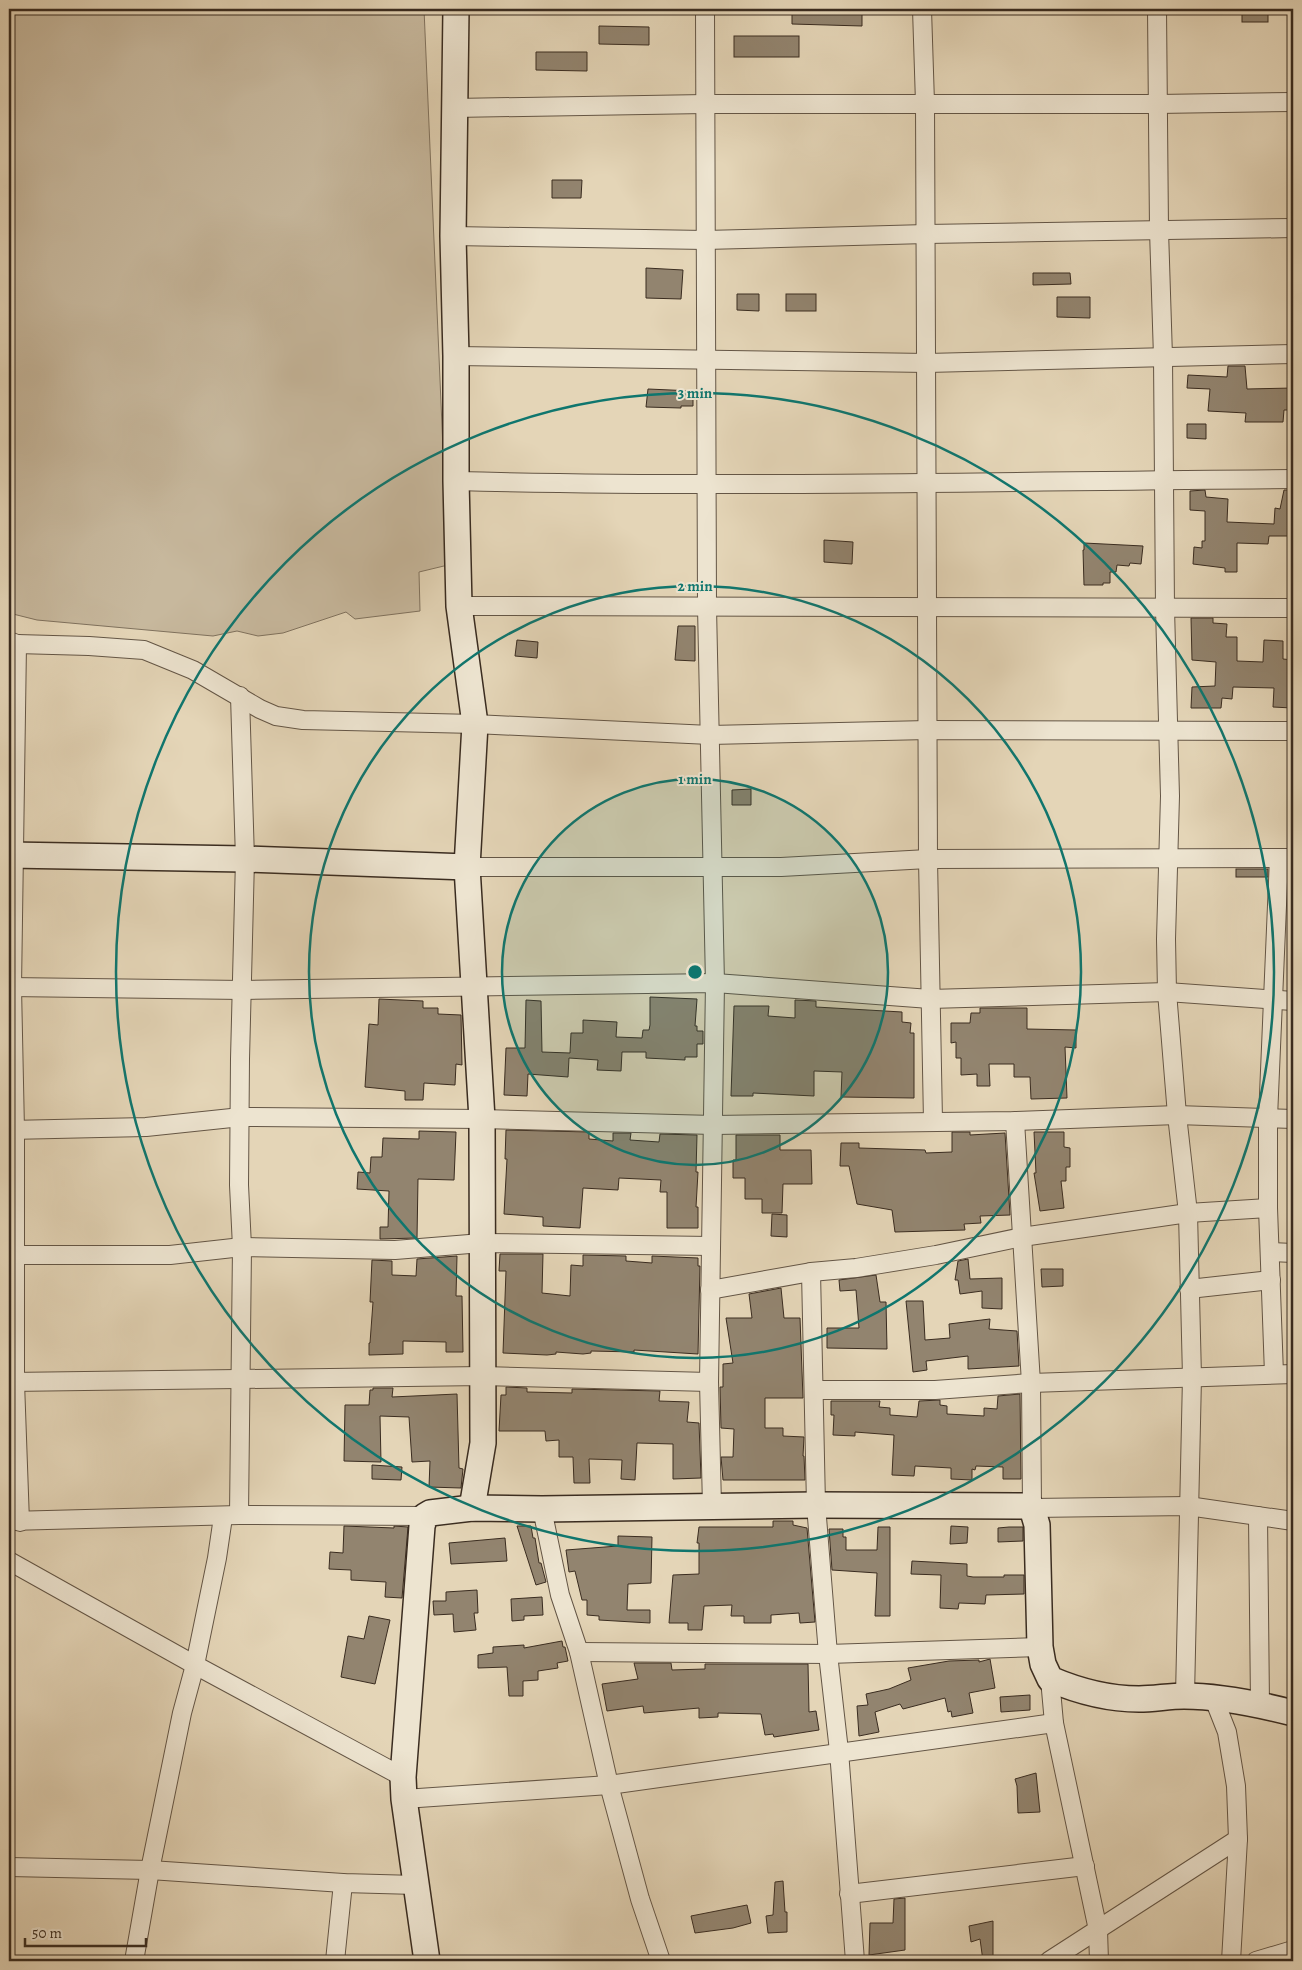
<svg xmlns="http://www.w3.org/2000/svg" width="1302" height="1970" font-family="Alegreya,serif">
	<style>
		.green { fill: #c7b89d; stroke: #80725e }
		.building { fill: #92846f; stroke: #3a2c20 }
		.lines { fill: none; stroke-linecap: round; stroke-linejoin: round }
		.street-casing { stroke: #645646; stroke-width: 20 }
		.secondary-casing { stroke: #3a2c20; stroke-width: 28 }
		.street { stroke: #ede4d0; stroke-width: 18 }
		.secondary { stroke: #ede4d0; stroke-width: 25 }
		.ring { fill: none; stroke: #0f766e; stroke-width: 2.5 }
		.centre { fill: #0f766e; stroke: #ede4d0; stroke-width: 2.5 }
		.ring-label { font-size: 15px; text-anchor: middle; font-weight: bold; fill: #0f766e; stroke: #ede4d0; stroke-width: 4; stroke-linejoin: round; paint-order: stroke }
	</style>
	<rect width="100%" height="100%" fill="#e4d5b7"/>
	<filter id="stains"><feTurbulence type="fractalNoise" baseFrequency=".004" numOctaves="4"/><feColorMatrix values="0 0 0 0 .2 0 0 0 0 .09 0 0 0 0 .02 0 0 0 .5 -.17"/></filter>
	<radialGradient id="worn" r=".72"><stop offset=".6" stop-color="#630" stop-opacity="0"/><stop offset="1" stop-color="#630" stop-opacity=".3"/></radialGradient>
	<polygon class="green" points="9,9 424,9 448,565 419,572 420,611 355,619 346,612 283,633 258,636 237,631 213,636 37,620 9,613"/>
	<g class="building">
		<polygon points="792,9 862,9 862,26 792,24"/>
		<rect x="1242" y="9" width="26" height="13"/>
		<polygon points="599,26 649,27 649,45 599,44"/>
		<rect x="734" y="36" width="65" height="21"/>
		<polygon points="536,52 587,52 587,71 536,70"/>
		<polygon points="552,180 582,180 581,198 552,198"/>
		<polygon points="646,268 683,270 681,299 646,298"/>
		<polygon points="1033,273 1070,273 1071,284 1033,285"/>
		<polygon points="737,294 759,294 759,311 737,310"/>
		<rect x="786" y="294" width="30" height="17"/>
		<polygon points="1057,297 1090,297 1090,318 1057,317"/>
		<polygon points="1228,366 1245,366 1247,389 1293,388 1293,410 1284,410 1283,422 1245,422 1246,413 1208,411 1210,389 1187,388 1188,375 1227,377"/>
		<polygon points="648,389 693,391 693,406 681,406 681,408 646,407"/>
		<polygon points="1187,424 1206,424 1206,439 1187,438"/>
		<polygon points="1205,490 1206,497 1228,499 1227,522 1274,524 1275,508 1280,509 1284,490 1293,490 1293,536 1269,536 1268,544 1237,543 1237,572 1225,572 1225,568 1193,564 1194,547 1202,548 1202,541 1205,541 1205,511 1190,510 1190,491"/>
		<polygon points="824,540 853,542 852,564 824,562"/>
		<polygon points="1084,543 1143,546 1141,564 1130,563 1129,566 1117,565 1116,572 1110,572 1110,583 1103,583 1103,585 1084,585 1083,550 1084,550"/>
		<polygon points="1191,618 1213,618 1213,623 1227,624 1226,637 1237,637 1237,661 1263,662 1264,640 1283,641 1283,659 1293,660 1292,708 1273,707 1274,688 1233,687 1232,699 1222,698 1221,708 1191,708 1192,687 1215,686 1216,662 1192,660"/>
		<polygon points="678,626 695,626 695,661 675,660"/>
		<polygon points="517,640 538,642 537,658 515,656"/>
		<polygon points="751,789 751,805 732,805 732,790"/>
		<rect x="1236" y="869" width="32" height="8"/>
		<polygon points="650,997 697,999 695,1026 697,1026 697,1031 703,1031 703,1044 697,1044 697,1057 685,1057 685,1060 646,1058 646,1052 622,1052 621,1071 597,1070 598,1060 569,1058 568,1077 528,1074 527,1096 504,1095 506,1048 525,1048 526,1000 541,1001 542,1052 570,1053 571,1033 583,1033 583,1020 617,1022 616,1037 642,1038 643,1030 649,1030 650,1025"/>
		<polygon points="379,999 423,1001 423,1008 438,1008 438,1014 461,1015 462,1065 456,1064 455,1085 424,1083 423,1100 405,1100 405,1091 365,1087 369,1024 378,1025"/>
		<polygon points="795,1000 816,1001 816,1007 902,1012 902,1022 911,1023 910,1033 914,1033 914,1098 841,1097 842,1072 814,1071 814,1096 753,1093 753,1096 731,1096 734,1006 769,1006 768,1016 795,1018"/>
		<polygon points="980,1008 1027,1008 1027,1029 1076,1030 1076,1048 1065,1047 1067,1098 1031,1099 1030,1077 1014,1077 1014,1064 989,1064 990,1086 977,1086 977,1074 961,1075 961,1058 956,1058 956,1042 951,1043 951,1023 970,1023 971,1013 980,1013"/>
		<polygon points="506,1130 589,1132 589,1139 613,1141 613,1133 631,1133 630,1140 659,1142 660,1134 697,1135 696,1172 698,1172 696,1207 698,1207 698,1228 667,1228 667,1192 660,1192 661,1180 619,1178 618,1190 583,1188 580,1228 543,1226 543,1217 504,1214 507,1159 505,1159"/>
		<polygon points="419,1131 456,1132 454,1180 418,1179 417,1238 380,1239 380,1227 388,1227 389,1191 357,1189 358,1172 370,1173 371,1157 382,1157 383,1138 419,1139"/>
		<polygon points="952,1132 970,1132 970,1135 1005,1133 1010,1215 980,1216 981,1223 964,1224 965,1230 895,1232 892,1210 857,1204 849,1166 840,1166 841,1143 859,1143 859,1148 925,1150 926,1153 952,1152"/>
		<polygon points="1034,1132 1064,1132 1064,1147 1070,1148 1070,1167 1066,1167 1066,1181 1061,1181 1064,1208 1040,1211 1034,1173 1036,1173"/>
		<polygon points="736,1135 780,1135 780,1150 811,1150 812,1184 783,1184 782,1213 762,1213 762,1199 745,1199 745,1178 733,1178 733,1160 736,1160"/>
		<polygon points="772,1214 787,1215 787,1237 771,1236"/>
		<polygon points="500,1254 543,1254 542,1293 570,1296 571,1265 583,1266 583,1255 626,1256 626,1261 652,1263 652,1256 698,1258 698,1266 700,1266 698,1354 634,1350 634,1352 591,1351 591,1353 583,1354 556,1352 556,1354 547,1355 503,1353 506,1271 499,1271"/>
		<polygon points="457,1256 456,1296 462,1296 463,1352 446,1352 446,1342 403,1341 403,1354 369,1355 369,1343 370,1343 373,1302 370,1302 372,1260 392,1261 392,1275 416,1276 417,1259"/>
		<polygon points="968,1259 970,1279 1002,1278 1002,1309 982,1308 982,1291 960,1294 958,1280 955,1280 958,1261"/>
		<polygon points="1041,1269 1063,1269 1063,1286 1042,1287"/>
		<polygon points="876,1275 880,1302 886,1302 887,1349 827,1348 827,1328 859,1328 856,1290 840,1291 839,1280"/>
		<polygon points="781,1288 784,1318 800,1318 803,1398 765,1398 765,1428 783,1428 783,1436 804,1437 803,1456 804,1456 805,1480 723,1480 721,1457 733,1457 734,1429 721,1428 720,1387 723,1387 723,1364 733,1363 726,1318 752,1318 749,1294"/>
		<polygon points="906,1301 923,1301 925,1340 950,1338 949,1324 990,1319 989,1329 1017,1331 1019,1366 968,1369 968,1356 926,1361 927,1370 913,1372"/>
		<polygon points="506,1387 527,1388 527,1392 572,1393 572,1389 660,1391 659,1401 689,1402 687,1422 699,1423 701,1478 673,1479 673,1444 637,1443 635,1480 621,1479 622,1460 589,1459 590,1483 574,1483 573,1457 559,1457 559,1440 546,1441 545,1431 499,1431 501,1395 506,1395"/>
		<polygon points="373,1388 393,1388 392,1397 457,1394 459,1468 463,1469 461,1488 429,1487 430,1461 412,1462 409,1417 380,1416 381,1462 344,1461 345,1405 369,1405 370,1390 373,1390"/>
		<polygon points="1020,1394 1021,1479 1003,1479 1003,1467 976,1466 975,1470 972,1469 972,1480 951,1479 951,1468 915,1466 914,1476 892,1475 894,1435 855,1432 855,1436 833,1435 834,1415 831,1415 831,1401 880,1401 879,1407 890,1408 890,1415 917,1417 919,1401 940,1400 940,1405 947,1406 947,1414 984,1416 984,1408 997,1409 998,1396"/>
		<polygon points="372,1465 402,1467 401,1480 372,1479"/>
		<polygon points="773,1521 793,1521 793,1525 807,1528 815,1622 800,1623 799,1613 771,1615 771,1623 744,1623 744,1616 731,1616 732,1605 704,1606 702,1630 688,1630 688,1623 669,1623 673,1575 699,1574 699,1543 697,1543 699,1527 773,1527"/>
		<polygon points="344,1526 394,1528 394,1526 408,1527 402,1598 385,1597 386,1582 351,1580 351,1570 329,1569 330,1552 343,1553"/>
		<polygon points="517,1526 531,1526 533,1538 535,1538 539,1563 541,1563 546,1582 536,1585"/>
		<polygon points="951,1526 968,1527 967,1543 950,1544"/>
		<polygon points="878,1527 890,1527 890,1616 875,1616 877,1573 832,1570 829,1529 843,1529 843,1537 846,1537 846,1550 877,1550"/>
		<polygon points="1009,1527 1023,1527 1023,1541 998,1542 998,1528"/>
		<polygon points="618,1536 652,1537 651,1583 628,1584 627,1610 650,1610 650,1623 599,1620 599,1616 587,1615 587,1600 582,1600 575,1571 569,1572 566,1550 618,1546"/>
		<polygon points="505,1538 507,1561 451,1564 449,1543"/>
		<polygon points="912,1561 967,1564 967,1576 973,1577 1004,1577 1004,1575 1024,1575 1024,1594 986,1595 985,1604 959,1603 958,1609 940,1608 941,1575 911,1574"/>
		<polygon points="477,1590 478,1613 474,1613 476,1630 454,1632 453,1614 434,1615 433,1601 446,1601 446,1592"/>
		<polygon points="542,1597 543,1615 524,1616 524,1620 512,1621 511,1599"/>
		<polygon points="369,1616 390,1620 375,1684 341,1677 348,1636 364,1639"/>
		<polygon points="562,1641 563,1647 565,1647 568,1661 557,1663 558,1668 538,1671 538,1680 523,1681 523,1696 509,1696 507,1667 478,1668 478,1655 493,1653 493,1647 524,1645 524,1648"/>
		<polygon points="990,1659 995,1688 969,1693 973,1713 952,1717 951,1711 948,1712 945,1698 903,1709 900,1704 875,1712 879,1732 859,1736 857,1706 868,1705 866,1694 889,1689 911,1680 908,1668 949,1661 979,1660 979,1662"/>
		<polygon points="634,1663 671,1663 672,1670 705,1669 705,1664 808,1664 809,1712 816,1711 819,1730 774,1737 773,1734 765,1735 761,1714 718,1713 718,1717 699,1718 699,1708 644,1713 643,1706 607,1711 602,1684 638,1679"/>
		<polygon points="1030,1695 1030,1710 1001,1712 1000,1697"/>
		<polygon points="1036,1773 1040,1812 1018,1813 1017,1786 1015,1779"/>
		<polygon points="783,1881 785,1912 787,1912 787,1932 768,1933 766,1916 773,1915 775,1882"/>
		<polygon points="905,1898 905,1950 869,1955 870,1923 893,1923 894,1899"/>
		<polygon points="747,1905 751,1923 733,1928 695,1933 691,1916"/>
		<polygon points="993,1921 993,1961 983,1961 980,1939 971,1942 969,1926"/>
	</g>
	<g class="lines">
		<defs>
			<g id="street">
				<polyline points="705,9 707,607 715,983 709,1382 712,1506"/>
				<polyline points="922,9 925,103 928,859 933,1121"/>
				<polyline points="1157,9 1159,230 1163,357 1165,608 1170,796 1166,939 1167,992 1177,1115 1188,1213 1192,1377 1185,1696"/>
				<polyline points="454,108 705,104 1157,104 1293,102"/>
				<polyline points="453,236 705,240 926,234 1293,228"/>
				<polyline points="456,356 927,363 1293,354"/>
				<path d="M456,481C735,488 1014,481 1293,479"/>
				<polyline points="459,606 1293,608"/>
				<polyline points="9,641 17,644 12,987 15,1130 15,1382 20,1522"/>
				<polyline points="9,647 17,644 89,646 144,650 193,670 260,709 276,716 303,720 475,724 710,735 928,730 1293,731"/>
				<polyline points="467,867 781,867 928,859 1293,858"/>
				<polyline points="9,987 243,990 715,983 930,999 1167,992 1293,1001"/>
				<polyline points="1015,1121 1031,1383 1032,1508 1188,1506 1293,1521"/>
				<polyline points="9,1130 146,1127 241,1117 482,1119 714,1125 1015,1121 1177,1115 1293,1119"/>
				<polyline points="1271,1252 1293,1253"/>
				<polyline points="9,1255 170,1255 242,1247 395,1250 482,1243 711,1246"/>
				<polyline points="811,1272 816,1505 828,1654 839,1751 855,1961"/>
				<polyline points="1189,1289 1271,1280"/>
				<polyline points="710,1290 811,1272 856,1268 936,1255 1022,1237 1188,1213 1268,1208"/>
				<polyline points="1274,1374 1268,1208 1268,1118 1279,858"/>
				<polyline points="9,1382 483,1376 709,1382"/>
				<polyline points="814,1390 935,1390 1031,1383 1293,1374"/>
				<polyline points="542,1509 560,1595 579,1652 609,1785 640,1899 661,1961"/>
				<polyline points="239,1515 242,1247 239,1185 240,1059 245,859 240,696"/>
				<polyline points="1258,1516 1260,1704"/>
				<polyline points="9,1521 239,1515 425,1516"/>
				<polyline points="9,1561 195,1665 403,1777"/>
				<polyline points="579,1652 828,1654 1040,1647"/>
				<polyline points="1050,1679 1054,1723 1098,1930 1099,1961"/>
				<polyline points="1214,1699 1227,1732 1236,1786 1238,1839 1231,1961"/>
				<polyline points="404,1799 609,1785 1054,1723"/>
				<polyline points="9,1867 150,1870 343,1883 416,1885"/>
				<polyline points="849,1894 1085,1866"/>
				<polyline points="134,1961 150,1870 182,1713 195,1665 217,1558 223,1517"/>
				<polyline points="335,1961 343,1883"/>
				<polyline points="1049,1961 1238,1839"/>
				<polyline points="1256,1961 1293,1950"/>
			</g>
			<g id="secondary">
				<polyline points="456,9 453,236 456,356 456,481 459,606 475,724 467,867 482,1119 483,1443 472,1508"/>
				<polyline points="9,855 245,859 467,867"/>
				<path d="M427,1961L404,1799L403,1777L422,1526L425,1516L430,1513L472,1508L542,1509L816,1505L1026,1506L1032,1508L1037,1525L1040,1647L1043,1664L1050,1679C1078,1691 1109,1699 1139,1699C1154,1699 1169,1696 1184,1696C1221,1696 1258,1704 1293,1713"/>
			</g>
		</defs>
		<use href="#street" class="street-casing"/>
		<use href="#secondary" class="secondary-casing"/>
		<use href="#street" class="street"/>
		<use href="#secondary" class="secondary"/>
	</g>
	<circle cx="695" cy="972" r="193" fill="#0f766e" fill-opacity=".12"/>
	<g class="ring">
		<circle cx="695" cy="972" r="193"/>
		<circle cx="695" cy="972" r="386"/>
		<circle cx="695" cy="972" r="579"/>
	</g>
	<circle cx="695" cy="972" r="8" class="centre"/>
	<g class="ring-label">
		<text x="695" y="398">3 min</text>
		<text x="695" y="591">2 min</text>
		<text x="695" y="784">1 min</text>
	</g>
	<rect width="1302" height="1970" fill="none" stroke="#e4d5b7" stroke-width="30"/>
	<rect x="10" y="10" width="1282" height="1950" fill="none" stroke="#3a2c20" stroke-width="2.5"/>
	<rect x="15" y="15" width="1272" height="1940" fill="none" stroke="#3a2c20"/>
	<path d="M25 1938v8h121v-8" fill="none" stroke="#3a2c20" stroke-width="2.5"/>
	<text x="32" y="1938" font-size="15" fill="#3a2c20" stroke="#ede4d0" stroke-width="4" paint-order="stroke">50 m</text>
	<rect width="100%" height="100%" filter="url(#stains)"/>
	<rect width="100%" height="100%" fill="url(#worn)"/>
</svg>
